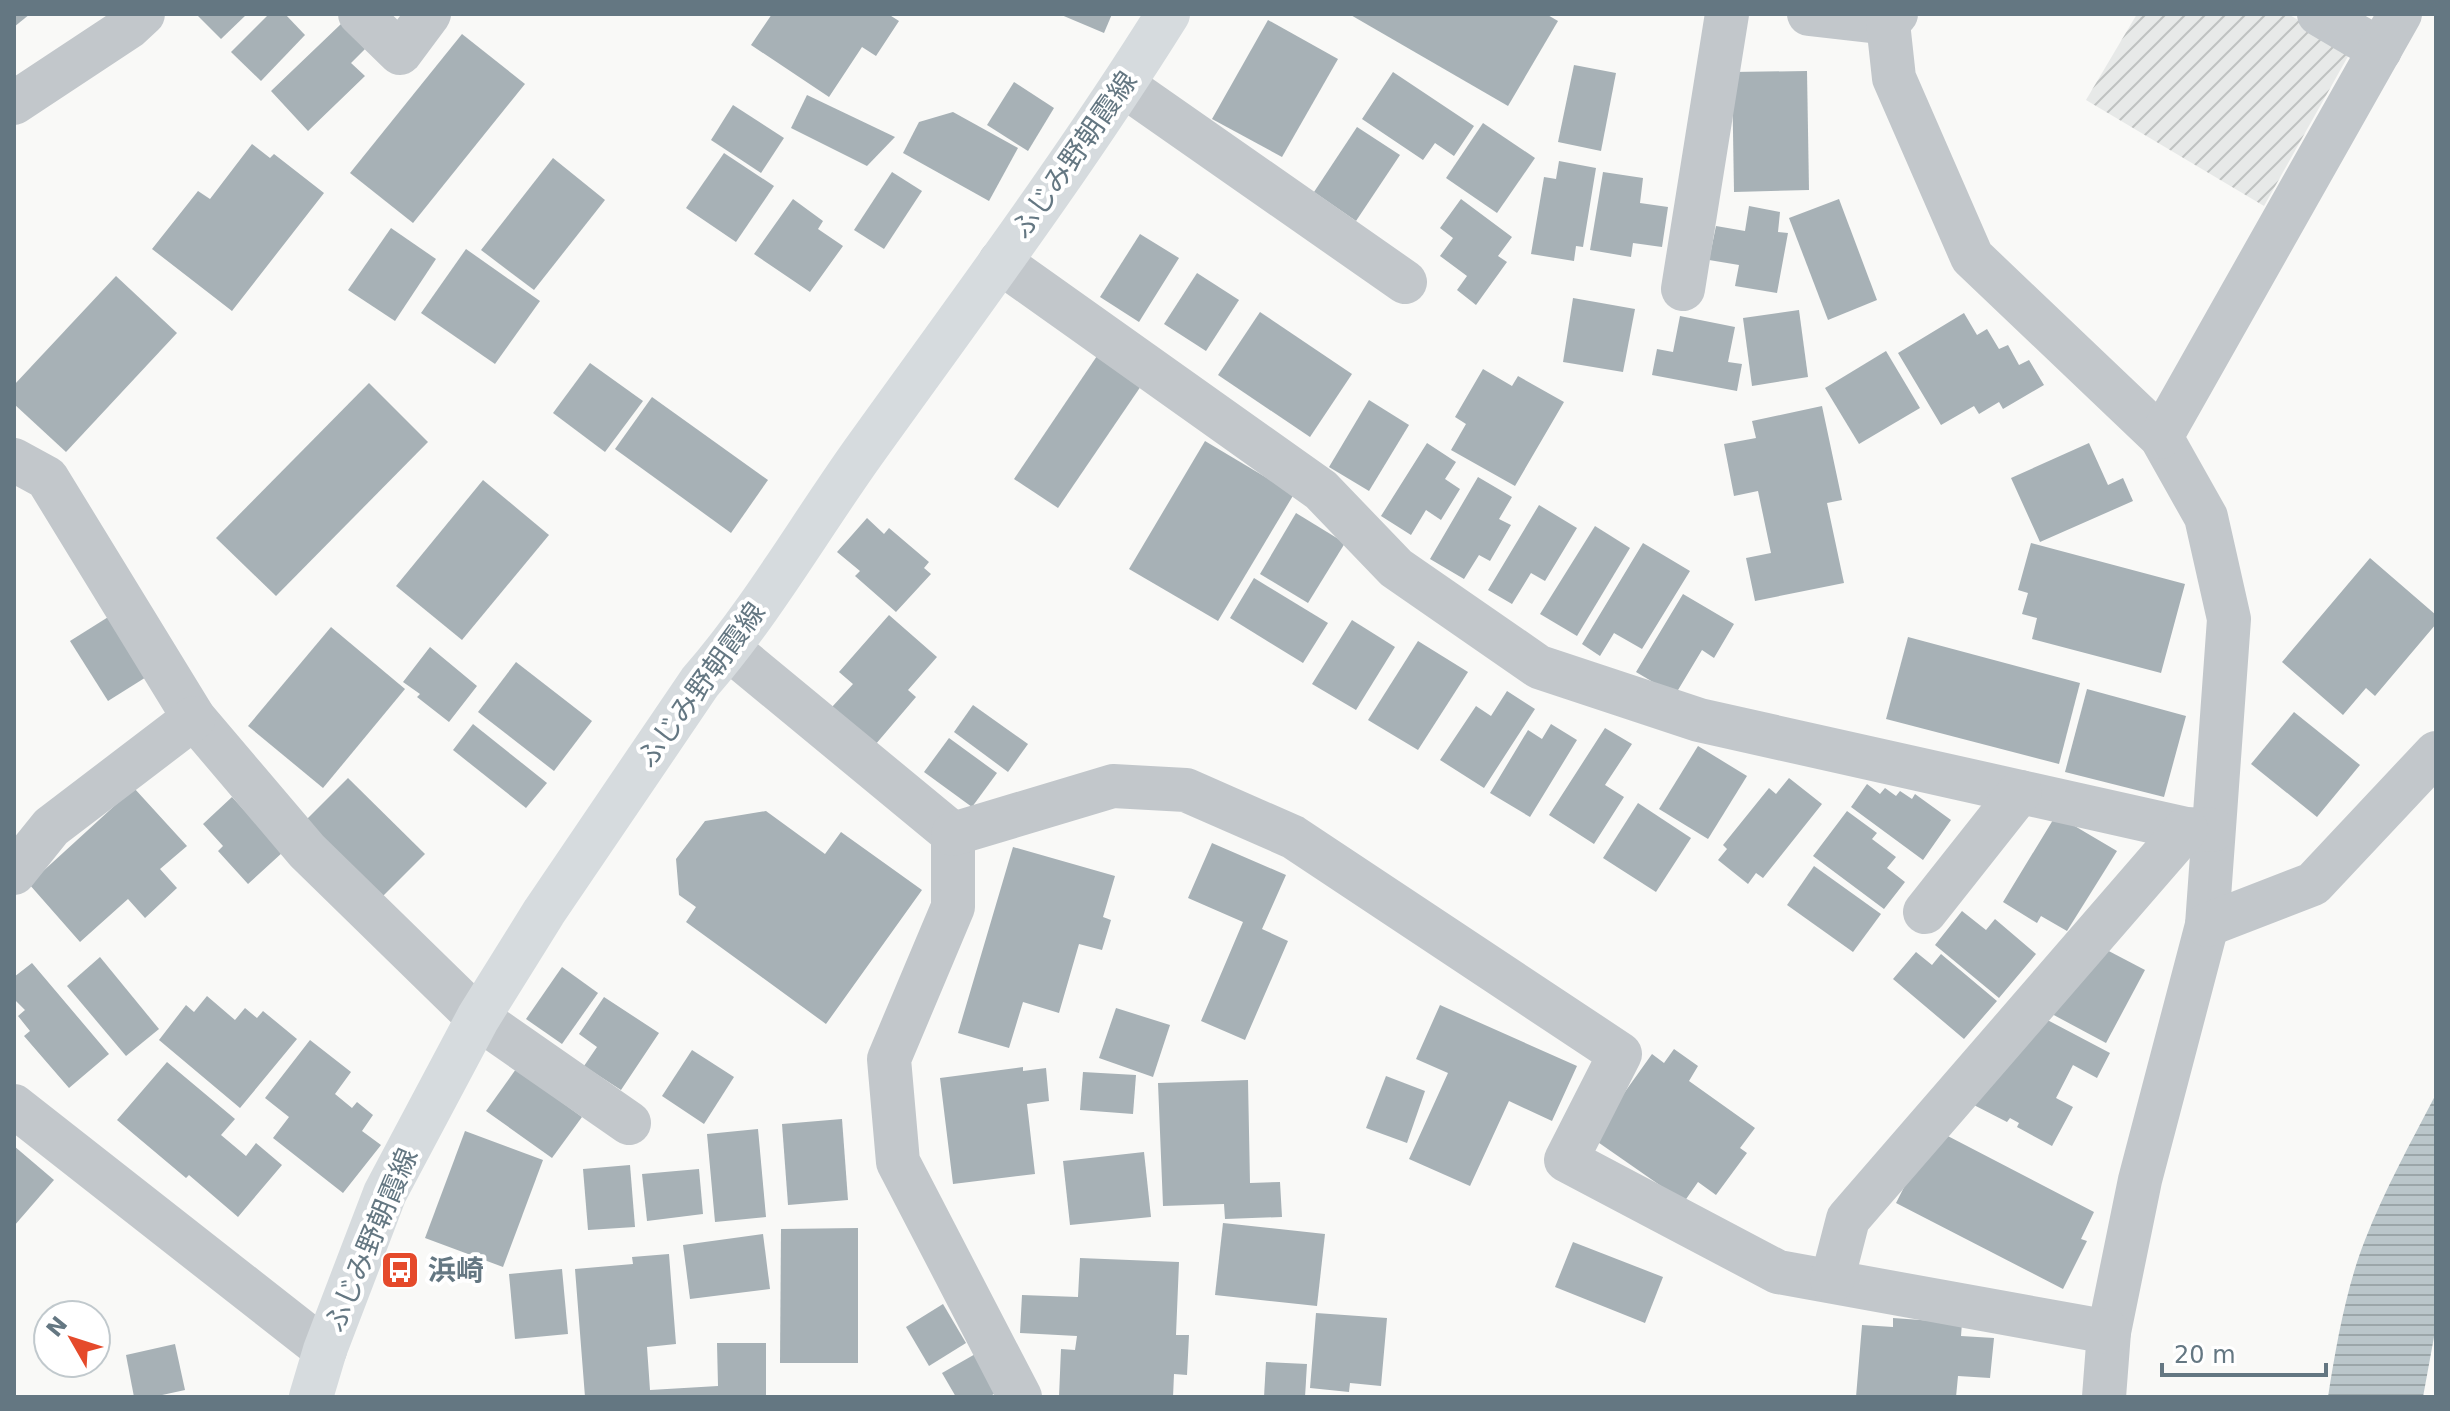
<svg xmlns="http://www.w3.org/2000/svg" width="2450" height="1411" font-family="'DejaVu Sans','Noto Sans JP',sans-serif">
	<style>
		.industrial { fill: url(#industrial-furrows) }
		.water { fill: url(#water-rules) }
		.building { fill: #a7b1b6 }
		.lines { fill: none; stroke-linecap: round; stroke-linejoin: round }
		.minor { stroke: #c2c7cb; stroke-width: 44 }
		.major { stroke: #d6dbde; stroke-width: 44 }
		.labels { text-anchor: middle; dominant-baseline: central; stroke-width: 8; stroke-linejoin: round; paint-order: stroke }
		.street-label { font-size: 28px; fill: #647782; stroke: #fff }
		.poi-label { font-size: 28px; font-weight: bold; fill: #647782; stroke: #fff; text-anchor: start }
	</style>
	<defs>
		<pattern id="industrial-furrows" width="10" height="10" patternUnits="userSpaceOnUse" patternTransform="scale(2)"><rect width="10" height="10" fill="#e7e9e8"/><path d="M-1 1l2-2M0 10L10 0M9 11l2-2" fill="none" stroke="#bfc2c1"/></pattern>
		<pattern id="water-rules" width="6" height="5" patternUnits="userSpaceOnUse" patternTransform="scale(2)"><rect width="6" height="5" fill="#bac6ca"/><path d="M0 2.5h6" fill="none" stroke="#9ba6a9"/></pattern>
	</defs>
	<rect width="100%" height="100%" fill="#f9f9f7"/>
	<polygon class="industrial" points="2137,14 2288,14 2351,51 2264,206 2086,100"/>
	<path class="water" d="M2436,1094V1326L2423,1397H2328C2336,1346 2346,1288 2365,1240C2385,1189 2411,1142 2436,1094Z"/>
	<g class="building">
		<polygon points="14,14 30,14 14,27"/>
		<polygon points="196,14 247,14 221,39"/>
		<polygon points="269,14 285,14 305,35 261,81 231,52"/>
		<polygon points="772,14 888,14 899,21 876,56 862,47 829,97 751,45"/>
		<polygon points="1059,14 1112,14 1104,33"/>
		<polygon points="1349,14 1546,14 1558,21 1508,106"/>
		<polygon points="1268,20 1338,59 1282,157 1212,119"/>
		<polygon points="341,24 365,49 351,63 365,76 308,131 271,91"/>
		<polygon points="462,34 525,84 413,223 350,173"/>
		<polygon points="1574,65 1616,73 1601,151 1558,142"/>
		<polygon points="1807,71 1809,190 1734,192 1732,72"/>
		<polygon points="1393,72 1474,126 1454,156 1435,143 1423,160 1362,119"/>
		<polygon points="1014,82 1054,108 1028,151 987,125"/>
		<polygon points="807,95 895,137 867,166 791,128"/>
		<polygon points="733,105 784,138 761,173 711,140"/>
		<polygon points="953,112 1018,148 989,201 903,153 919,122"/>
		<polygon points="1483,123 1535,158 1497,213 1446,178"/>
		<polygon points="1357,127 1400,155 1356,221 1314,192"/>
		<polygon points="252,144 270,158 274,154 324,193 232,311 152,249 198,191 210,199"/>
		<polygon points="724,153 774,186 736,242 686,208"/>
		<polygon points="553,158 605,200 534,290 481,250"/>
		<polygon points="1559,161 1596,168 1583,247 1576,246 1574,261 1531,254 1544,177 1556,179"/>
		<polygon points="892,172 922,191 884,249 854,230"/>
		<polygon points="1603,172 1643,178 1640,203 1668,207 1662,247 1633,243 1631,257 1590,250"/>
		<polygon points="793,199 823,221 818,229 843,246 810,292 754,254"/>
		<polygon points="1461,199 1512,237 1498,256 1507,262 1476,305 1457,290 1467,276 1440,256 1453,238 1440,228"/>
		<polygon points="1839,199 1877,300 1828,320 1789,218"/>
		<polygon points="1749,206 1780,212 1778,232 1788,233 1777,293 1735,286 1739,265 1709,260 1716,226 1745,231"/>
		<polygon points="391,228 436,259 395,321 348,290"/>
		<polygon points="1140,234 1179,258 1139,322 1100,297"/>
		<polygon points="466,249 540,301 495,364 421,313"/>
		<polygon points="1197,273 1239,300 1206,351 1164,324"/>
		<polygon points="116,276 177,333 66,452 14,404 14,385"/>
		<polygon points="1573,298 1635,309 1623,372 1563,362"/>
		<polygon points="1799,310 1808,377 1752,386 1743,318"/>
		<polygon points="1260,312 1352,374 1310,437 1218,375"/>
		<polygon points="1964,313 1977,335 1987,329 1999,349 2008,345 2019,365 2029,360 2044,385 2003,409 1999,402 1979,414 1974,406 1941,425 1898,353"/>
		<polygon points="1680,316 1735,327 1728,362 1742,364 1737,391 1652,375 1657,349 1673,352"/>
		<polygon points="1886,351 1920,408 1859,444 1825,388"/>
		<polygon points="1097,356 1141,386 1058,508 1014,479"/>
		<polygon points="590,363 643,401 605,452 553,413"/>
		<polygon points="1483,369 1512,386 1518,376 1564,402 1515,486 1451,450 1466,424 1455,417"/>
		<polygon points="369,383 428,442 276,596 216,538"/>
		<polygon points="652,397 768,480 731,533 615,449"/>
		<polygon points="1369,400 1409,425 1369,491 1329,467"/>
		<polygon points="1822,406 1842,500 1827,503 1844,583 1755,601 1746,558 1771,553 1758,491 1734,496 1724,444 1756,438 1752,421"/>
		<polygon points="1205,441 1294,494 1218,621 1129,569"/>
		<polygon points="1427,443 1456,462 1445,479 1460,489 1441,520 1426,510 1411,535 1381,516"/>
		<polygon points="2089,443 2108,485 2123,478 2133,501 2040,542 2011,478"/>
		<polygon points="1478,477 1512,497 1499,519 1511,525 1490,561 1479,555 1464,579 1430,559"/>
		<polygon points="483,480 549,535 462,640 396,586"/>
		<polygon points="1539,505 1577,528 1545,581 1531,573 1512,604 1488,590"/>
		<polygon points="1296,513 1345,543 1308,603 1260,574"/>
		<polygon points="867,518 884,534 889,528 929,562 924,568 931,574 896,612 855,576 860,571 837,552"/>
		<polygon points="1595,526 1630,548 1577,636 1540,614"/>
		<polygon points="1643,543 1690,571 1642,649 1614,633 1600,656 1582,644"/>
		<polygon points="2031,543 2185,584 2161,673 2032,639 2037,618 2022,614 2028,593 2018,590"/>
		<polygon points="2370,558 2436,615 2436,624 2375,696 2366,688 2343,715 2282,662"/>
		<polygon points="1254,578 1328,623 1303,663 1230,618"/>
		<polygon points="1683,594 1734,624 1714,658 1702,650 1675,695 1636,672"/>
		<polygon points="113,614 151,674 108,701 70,641"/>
		<polygon points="889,615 937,657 908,690 916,697 875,745 832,707 853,684 839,672"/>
		<polygon points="1352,620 1395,647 1356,710 1312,684"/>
		<polygon points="331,627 405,689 323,788 248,726"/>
		<polygon points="1908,637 2080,683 2059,764 1886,719"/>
		<polygon points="1418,641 1468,672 1418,750 1368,720"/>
		<polygon points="430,647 477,686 449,722 417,697 420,694 403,682"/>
		<polygon points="516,662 592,721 554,771 478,712"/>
		<polygon points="2087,689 2186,716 2164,797 2065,772"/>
		<polygon points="1507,691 1535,709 1484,788 1440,760 1476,706 1491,716"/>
		<polygon points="973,705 1028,744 1008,772 954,732"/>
		<polygon points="2294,712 2360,765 2317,817 2251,764"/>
		<polygon points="473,724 547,783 526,808 453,750"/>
		<polygon points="1551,724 1577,740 1530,817 1490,793 1528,730 1542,739"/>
		<polygon points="1605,728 1632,744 1605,785 1624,797 1594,844 1549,815"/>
		<polygon points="949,738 997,773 972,807 924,772"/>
		<polygon points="1698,746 1747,776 1708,839 1659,809"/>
		<polygon points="348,778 425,854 382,897 305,821"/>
		<polygon points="1789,778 1822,804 1763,878 1756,873 1748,884 1718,860 1727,849 1723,845 1769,788 1776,794"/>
		<polygon points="1867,784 1880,794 1885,788 1896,796 1900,791 1912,799 1915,794 1951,820 1923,860 1851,807"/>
		<polygon points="134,788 187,846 160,869 177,888 145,918 128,899 80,942 29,884"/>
		<polygon points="232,797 283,852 248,884 218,851 223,846 203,824"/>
		<polygon points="1638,803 1691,838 1656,892 1603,858"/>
		<polygon points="766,811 825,854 841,832 922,890 826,1024 686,922 696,907 679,895 676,859 705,821"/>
		<polygon points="1847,811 1877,833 1872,839 1896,857 1887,868 1905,882 1884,909 1813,856"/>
		<polygon points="2056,815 2117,851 2067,931 2041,916 2037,923 2003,902"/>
		<polygon points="1212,843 1286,875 1262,929 1288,941 1245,1040 1201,1021 1243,922 1188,898"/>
		<polygon points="1013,847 1115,876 1103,917 1111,920 1102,950 1079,944 1059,1013 1023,1002 1009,1048 958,1033"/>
		<polygon points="1814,866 1881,914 1853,952 1787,905"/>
		<polygon points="1962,911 1986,930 1995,919 2036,954 1999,998 1935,945"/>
		<polygon points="2103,948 2145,970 2106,1043 2050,1013"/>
		<polygon points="1916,952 1932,965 1941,954 1997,1001 1964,1039 1893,979"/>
		<polygon points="100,957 159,1029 126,1056 67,986"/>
		<polygon points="32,963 109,1054 69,1088 24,1036 30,1031 18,1016 25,1010 14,999 14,977"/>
		<polygon points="562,967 598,993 562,1044 526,1019"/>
		<polygon points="207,996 235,1020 245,1008 257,1018 263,1011 297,1039 240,1108 159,1040 186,1005 194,1012"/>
		<polygon points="604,997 659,1033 621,1090 584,1066 597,1047 579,1034"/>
		<polygon points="1440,1005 1577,1066 1552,1121 1509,1101 1470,1186 1409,1159 1448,1073 1416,1059"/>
		<polygon points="1116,1008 1170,1025 1153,1077 1099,1058"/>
		<polygon points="2036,1014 2110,1053 2097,1078 2073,1065 2056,1098 2073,1107 2052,1146 2017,1127 2019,1123 2010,1118 2007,1122 1968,1102"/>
		<polygon points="310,1040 351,1072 335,1094 352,1108 357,1102 373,1115 362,1131 381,1145 343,1193 273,1138 289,1117 265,1098"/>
		<polygon points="1674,1049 1698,1066 1689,1081 1755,1128 1740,1148 1747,1153 1716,1195 1698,1182 1684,1202 1592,1138 1652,1054 1664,1063"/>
		<polygon points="692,1050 734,1077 704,1124 662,1096"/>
		<polygon points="167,1062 235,1119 221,1135 246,1156 256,1143 282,1165 238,1217 189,1175 186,1178 117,1120"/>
		<polygon points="1023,1067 1023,1071 1046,1068 1049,1101 1027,1104 1035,1174 953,1184 940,1078"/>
		<polygon points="516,1069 582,1117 552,1158 486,1111"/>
		<polygon points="1083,1072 1136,1075 1133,1114 1080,1110"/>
		<polygon points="1386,1076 1425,1091 1407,1143 1366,1128"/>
		<polygon points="1248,1080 1250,1183 1280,1182 1282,1217 1225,1219 1224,1204 1163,1206 1158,1083"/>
		<polygon points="842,1119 848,1200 788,1205 782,1124"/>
		<polygon points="758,1129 766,1217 715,1222 707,1134"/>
		<polygon points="465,1131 543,1160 503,1267 425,1238"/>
		<polygon points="1942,1133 2094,1212 2081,1239 2087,1241 2063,1289 1896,1203 1920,1156"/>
		<polygon points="14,1146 54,1180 14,1226"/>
		<polygon points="1144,1152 1151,1217 1070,1225 1063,1161"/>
		<polygon points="630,1165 635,1227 588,1230 583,1169"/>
		<polygon points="699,1169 703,1214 647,1221 642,1174"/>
		<polygon points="1223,1223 1325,1234 1317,1306 1215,1295"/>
		<polygon points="858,1228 858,1363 780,1363 781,1229"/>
		<polygon points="763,1234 770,1289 690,1299 683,1245"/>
		<polygon points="1573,1242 1663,1277 1645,1323 1555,1287"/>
		<polygon points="669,1254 676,1344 647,1347 650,1390 718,1386 717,1343 766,1343 766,1397 585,1397 575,1269 633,1264 632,1257"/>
		<polygon points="1080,1258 1179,1262 1176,1335 1189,1335 1187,1375 1174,1374 1173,1397 1059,1397 1061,1349 1075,1350 1077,1336 1020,1333 1022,1295 1078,1297"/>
		<polygon points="562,1269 568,1334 515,1339 509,1274"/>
		<polygon points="943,1304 966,1343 929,1366 906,1327"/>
		<polygon points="1316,1313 1387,1318 1381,1386 1350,1383 1349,1392 1310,1388"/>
		<polygon points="1893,1318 1962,1323 1961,1336 1994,1338 1990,1378 1958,1376 1956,1397 1856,1397 1862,1325 1893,1327"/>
		<polygon points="175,1344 185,1390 153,1397 134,1397 126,1355"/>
		<polygon points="984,1349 1005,1387 989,1397 956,1397 942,1373"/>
		<polygon points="1266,1362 1307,1364 1305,1397 1264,1397"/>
	</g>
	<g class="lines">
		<g class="minor">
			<polyline points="360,14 400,53 429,14"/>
			<polyline points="1809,14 1888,23"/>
			<polyline points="1896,14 1888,23 1894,78 1972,257 2161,437 2206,517 2229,619 2207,925 2140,1180 2109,1332 2104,1397"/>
			<polyline points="2319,14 2380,50"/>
			<polyline points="1123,85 1405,282"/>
			<polyline points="14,103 129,27 143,14"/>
			<polyline points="1000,262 1321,490 1396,568 1539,667 1699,720 2186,829 2213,830"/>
			<polyline points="1683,289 1727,14"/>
			<polyline points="2161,437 2400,14"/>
			<polyline points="14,460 47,478 194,718 307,851 478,1018 629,1123"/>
			<polyline points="729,649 953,834 953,907 889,1059 898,1162 1020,1397"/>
			<polyline points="953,834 1113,786 1186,790 1293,837 1620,1054 1566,1160 1778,1272 2109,1332"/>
			<polyline points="14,873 51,827 194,718"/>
			<polyline points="1925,912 2020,792"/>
			<polyline points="2207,925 2313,884 2436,753"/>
			<polyline points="14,1106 325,1350"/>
			<polyline points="1832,1281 1848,1219 2186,829"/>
		</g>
		<path class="major" d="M311,1397L325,1350L385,1193L478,1018L544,912L700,682C761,612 808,530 862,454C966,309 1073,166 1168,14"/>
	</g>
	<defs>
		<symbol id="bus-square" viewBox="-11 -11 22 22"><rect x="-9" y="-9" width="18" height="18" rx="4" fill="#e54a2b" stroke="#fff"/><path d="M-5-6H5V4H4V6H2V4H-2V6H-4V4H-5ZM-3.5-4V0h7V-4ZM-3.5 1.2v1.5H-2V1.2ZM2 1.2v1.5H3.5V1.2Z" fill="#fff"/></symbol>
	</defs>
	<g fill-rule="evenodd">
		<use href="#bus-square" x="378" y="1248" width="44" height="44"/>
	</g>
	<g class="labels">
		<g class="street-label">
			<text transform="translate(1074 155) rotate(-55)">ふじみ野朝霞線</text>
			<text transform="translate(701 685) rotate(-54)">ふじみ野朝霞線</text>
			<text transform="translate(371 1240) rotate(-67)">ふじみ野朝霞線</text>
		</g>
		<g class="poi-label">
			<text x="428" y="1270">浜崎</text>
		</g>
	</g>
	<rect width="2450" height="1411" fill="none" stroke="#647782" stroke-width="32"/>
	<g transform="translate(72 1339) rotate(309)"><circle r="38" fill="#ffffff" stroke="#c1c9cd" stroke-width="2"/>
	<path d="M0-6L14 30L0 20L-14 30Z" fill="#e54a2b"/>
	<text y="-12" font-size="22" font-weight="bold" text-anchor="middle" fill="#647782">N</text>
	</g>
	<path d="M2162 1363v12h164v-12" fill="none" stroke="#647782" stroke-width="4"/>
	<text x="2174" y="1363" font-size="24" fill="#647782" stroke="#ffffff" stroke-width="6" paint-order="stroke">20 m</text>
</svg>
